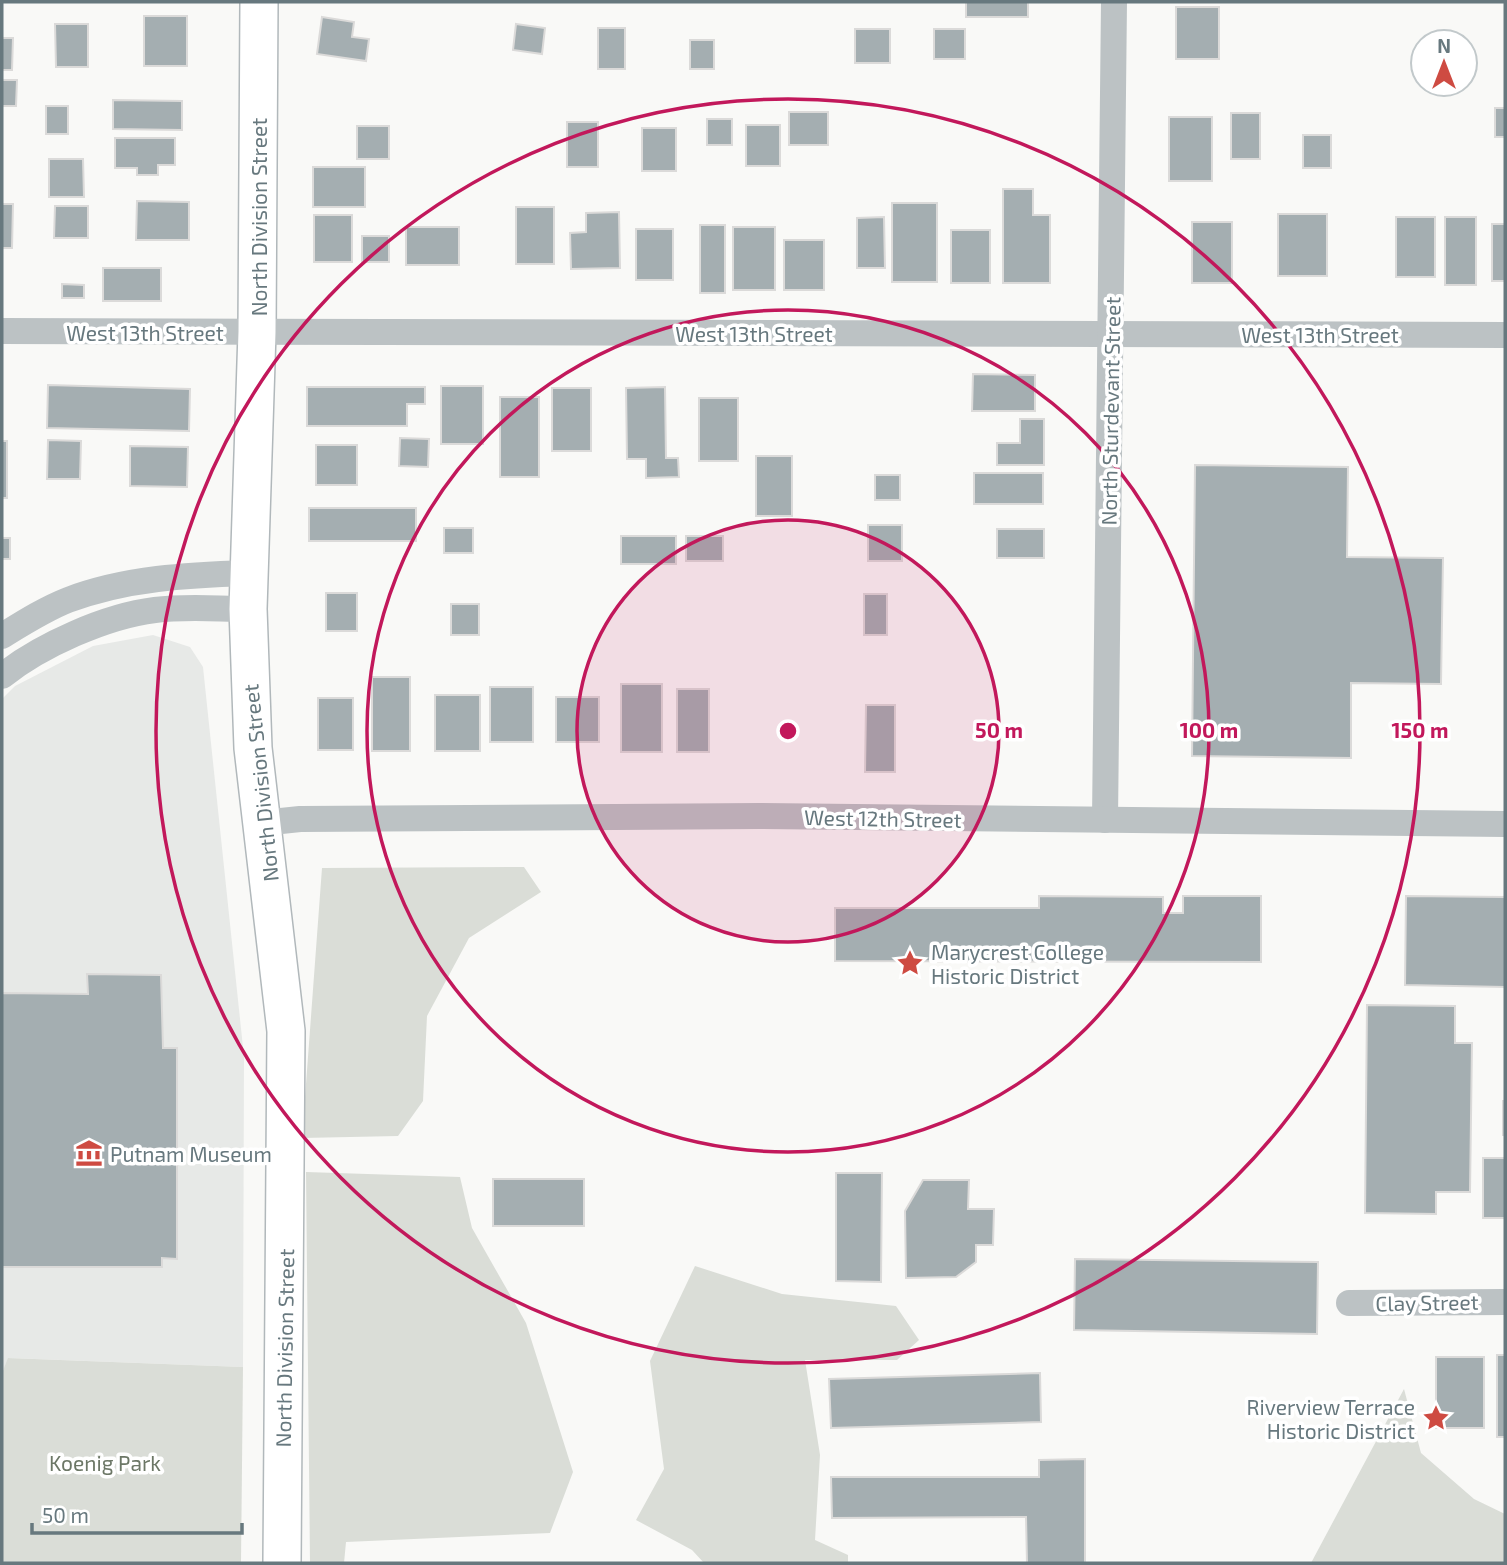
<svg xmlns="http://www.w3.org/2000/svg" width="1507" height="1565" font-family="'Exo 2',sans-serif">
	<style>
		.built { fill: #e7e9e7 }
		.green { fill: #daddd7 }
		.building { fill: #a4aeb1; stroke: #dbdad9; stroke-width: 2 }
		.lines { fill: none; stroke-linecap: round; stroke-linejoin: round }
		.secondary-casing { stroke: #b1b8bb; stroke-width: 40 }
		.street { stroke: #bcc2c4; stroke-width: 26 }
		.secondary { stroke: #fff; stroke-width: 37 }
		.ring { fill: none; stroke: #c2185b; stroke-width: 3.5 }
		.labels { text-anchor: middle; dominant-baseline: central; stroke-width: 7; stroke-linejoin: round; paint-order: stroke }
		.street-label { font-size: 21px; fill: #67787e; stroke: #fff }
		.poi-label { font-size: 21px; fill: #67787e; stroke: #fff; text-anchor: start }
		.park-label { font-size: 21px; fill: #6c7766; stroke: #fff }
		.centre { fill: #c2185b; stroke: #fff; stroke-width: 3.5 }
		.ring-label { font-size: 21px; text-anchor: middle; font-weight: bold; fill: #c2185b; stroke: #fff; stroke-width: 7; stroke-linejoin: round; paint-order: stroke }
	</style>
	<rect width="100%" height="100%" fill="#f9f9f7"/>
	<polygon class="built" points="153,635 190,647 203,667 244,1057 243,1367 9,1358 2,1373 2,699 15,686 93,646"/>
	<g class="green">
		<polygon points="524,867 541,892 469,938 427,1016 423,1101 398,1136 302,1138 322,868"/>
		<polygon points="306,1172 460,1177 472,1228 526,1323 573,1472 550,1533 346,1542 344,1563 310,1563"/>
		<polygon points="695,1266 782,1294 896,1306 919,1340 897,1360 805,1360 820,1455 815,1540 848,1555 848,1563 704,1563 692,1550 636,1520 664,1469 650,1361"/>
		<polygon points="8,1358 243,1367 241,1563 2,1563 2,1373"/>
		<polygon points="1404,1389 1421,1453 1474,1499 1505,1514 1505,1563 1311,1563"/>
	</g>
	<g class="building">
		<rect x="966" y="2" width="62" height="15"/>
		<rect x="1176" y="7" width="43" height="52"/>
		<rect x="144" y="16" width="43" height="50"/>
		<polygon points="322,17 354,22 352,37 369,39 366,61 317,54"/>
		<polygon points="55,24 88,24 88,67 56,67"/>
		<polygon points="516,24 545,28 542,54 513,50"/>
		<rect x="598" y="28" width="27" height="41"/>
		<rect x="855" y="29" width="35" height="34"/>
		<rect x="934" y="29" width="31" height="30"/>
		<polygon points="2,38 13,38 12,70 2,70"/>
		<rect x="690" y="40" width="24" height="29"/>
		<polygon points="2,80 17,80 16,106 2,106"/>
		<polygon points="113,100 182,101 182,130 113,129"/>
		<rect x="46" y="106" width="22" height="28"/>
		<rect x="1495" y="108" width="10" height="29"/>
		<rect x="789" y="112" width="39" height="33"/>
		<rect x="1231" y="113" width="29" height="46"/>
		<rect x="1169" y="117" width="43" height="64"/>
		<rect x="707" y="119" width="25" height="26"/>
		<rect x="567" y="122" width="31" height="45"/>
		<rect x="746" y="125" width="34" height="41"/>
		<rect x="357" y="126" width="32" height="33"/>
		<rect x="642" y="128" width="34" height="43"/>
		<rect x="1303" y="135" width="28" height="33"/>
		<polygon points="115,138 175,138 175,165 158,165 158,175 137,175 137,168 115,168"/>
		<polygon points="49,159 83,159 84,197 49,197"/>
		<rect x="313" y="167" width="52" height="40"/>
		<polygon points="1003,189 1033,189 1033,215 1050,215 1050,283 1003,283"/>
		<polygon points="137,201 189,202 189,240 136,240"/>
		<rect x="892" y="203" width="45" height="79"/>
		<polygon points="2,204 13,204 12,248 2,248"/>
		<polygon points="55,206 88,206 88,238 54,238"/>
		<rect x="516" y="207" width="38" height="57"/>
		<polygon points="619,212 620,268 571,269 570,233 586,232 586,213"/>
		<rect x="1278" y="214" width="49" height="62"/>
		<rect x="314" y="215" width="38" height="47"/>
		<polygon points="884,217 885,268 857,268 857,218"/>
		<rect x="1396" y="217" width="39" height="60"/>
		<rect x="1445" y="217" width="31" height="68"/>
		<rect x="1192" y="222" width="40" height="61"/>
		<rect x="1492" y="224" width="13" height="57"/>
		<rect x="700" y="225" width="25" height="68"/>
		<rect x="406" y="227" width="53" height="38"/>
		<rect x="733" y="227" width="42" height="63"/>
		<rect x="636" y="229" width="37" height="51"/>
		<rect x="951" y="230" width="39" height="53"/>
		<rect x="362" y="236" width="27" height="26"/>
		<rect x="784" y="240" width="40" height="50"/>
		<rect x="103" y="268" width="58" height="33"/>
		<polygon points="62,284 84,285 84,298 62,298"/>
		<polygon points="973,374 1035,375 1035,411 972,411"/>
		<polygon points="48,385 190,389 189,431 47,428"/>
		<rect x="441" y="386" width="42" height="58"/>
		<polygon points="307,387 425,387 425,404 407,404 407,426 307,426"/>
		<polygon points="665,387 666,458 678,458 679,477 646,478 646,459 627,459 626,388"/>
		<rect x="552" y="388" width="39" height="63"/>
		<rect x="500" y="397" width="39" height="80"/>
		<rect x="699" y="398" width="39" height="63"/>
		<polygon points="1020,419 1044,419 1044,465 997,465 997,443 1020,443"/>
		<polygon points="400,438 429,439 428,467 399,466"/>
		<polygon points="48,440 81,441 80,479 47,479"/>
		<rect x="2" y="441" width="5" height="57"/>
		<rect x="316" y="445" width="41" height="40"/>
		<polygon points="130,446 188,447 187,487 130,486"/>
		<rect x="756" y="456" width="36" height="60"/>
		<polygon points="1195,465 1348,467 1347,557 1443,558 1441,684 1351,683 1351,758 1192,756"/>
		<rect x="974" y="473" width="69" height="31"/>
		<rect x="875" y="475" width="25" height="25"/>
		<rect x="309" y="508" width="107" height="33"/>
		<rect x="868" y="525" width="34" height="36"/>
		<rect x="444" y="528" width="29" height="25"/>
		<rect x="997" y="529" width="47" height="29"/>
		<rect x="621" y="536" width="55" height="28"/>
		<rect x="686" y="536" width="37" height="25"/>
		<rect x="2" y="538" width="8" height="21"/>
		<rect x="326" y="593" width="31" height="38"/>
		<rect x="864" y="594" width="23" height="41"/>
		<rect x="451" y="604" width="28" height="31"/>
		<rect x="372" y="677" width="38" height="74"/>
		<rect x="621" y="684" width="41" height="68"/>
		<rect x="490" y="687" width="43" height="55"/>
		<rect x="677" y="689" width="32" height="63"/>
		<rect x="435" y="695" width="45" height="56"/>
		<rect x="556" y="697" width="43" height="45"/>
		<rect x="318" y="698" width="35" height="52"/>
		<polygon points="866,705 895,705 895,772 865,772"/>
		<polygon points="1039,896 1163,897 1163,913 1183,913 1183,896 1261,896 1261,962 835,961 835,908 1039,908"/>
		<polygon points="1406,896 1505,897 1505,987 1405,985"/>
		<polygon points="87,974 161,975 163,1048 177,1048 177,1259 162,1258 162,1267 2,1267 2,993 88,994"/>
		<polygon points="1367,1005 1455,1006 1455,1043 1472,1043 1470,1192 1436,1192 1436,1214 1365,1213"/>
		<rect x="1503" y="1101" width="2" height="34"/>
		<rect x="1483" y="1158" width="22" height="60"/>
		<polygon points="836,1173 882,1173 881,1282 836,1281"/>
		<rect x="493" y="1179" width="91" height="47"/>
		<polygon points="923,1180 969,1180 968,1209 994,1209 993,1245 976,1245 976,1262 956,1277 906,1278 905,1211"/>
		<polygon points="1075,1259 1318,1262 1317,1334 1074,1330"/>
		<rect x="1497" y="1355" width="8" height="82"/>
		<rect x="1436" y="1357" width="48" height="71"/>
		<polygon points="1040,1373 1041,1422 831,1428 829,1379"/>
		<polygon points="1085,1459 1085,1563 1027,1563 1026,1517 832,1518 831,1477 1039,1477 1039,1460"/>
	</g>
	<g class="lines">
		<defs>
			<polyline id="secondary" points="259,2 257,332 248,609 253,748 286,1031 282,1563"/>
		</defs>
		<use href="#secondary" class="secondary-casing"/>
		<g class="street">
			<polyline points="2,331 1505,335"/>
			<path d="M2,636C23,623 45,609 68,600C126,578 188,575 249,573"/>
			<path d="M2,676C41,645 106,616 155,610C186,606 217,609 248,609"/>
			<polyline points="1105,820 1114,2"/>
			<polyline points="262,823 300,819 759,816 1505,824"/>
			<polyline points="1349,1303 1505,1302"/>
		</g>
		<use href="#secondary" class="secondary"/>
	</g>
	<circle cx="788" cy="731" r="211" fill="#c2185b" fill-opacity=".12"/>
	<g class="ring">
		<circle cx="788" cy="731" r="211"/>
		<circle cx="788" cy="731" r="421"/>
		<circle cx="788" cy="731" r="632"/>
	</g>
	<defs>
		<symbol id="sight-bare" viewBox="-9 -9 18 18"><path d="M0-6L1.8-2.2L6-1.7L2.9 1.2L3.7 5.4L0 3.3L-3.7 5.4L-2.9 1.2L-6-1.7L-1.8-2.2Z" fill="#ce4b42" stroke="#fff" stroke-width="2.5" paint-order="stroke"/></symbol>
		<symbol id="museum-bare" viewBox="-9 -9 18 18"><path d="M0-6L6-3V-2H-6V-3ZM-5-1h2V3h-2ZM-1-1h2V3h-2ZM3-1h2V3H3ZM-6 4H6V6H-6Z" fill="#ce4b42" stroke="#fff" stroke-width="2.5" paint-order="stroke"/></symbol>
	</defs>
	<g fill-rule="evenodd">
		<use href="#sight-bare" x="891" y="944" width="38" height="38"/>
		<use href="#museum-bare" x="70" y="1134" width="38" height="38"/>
		<use href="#sight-bare" x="1417" y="1399" width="38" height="38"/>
	</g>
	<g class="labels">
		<g class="street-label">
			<text transform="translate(258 217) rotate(-90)">North Division Street</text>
			<text x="145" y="332">West 13th Street</text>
			<text x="754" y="333">West 13th Street</text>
			<text x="1320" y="334">West 13th Street</text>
			<text transform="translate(1110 411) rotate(-89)">North Sturdevant Street</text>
			<text transform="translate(260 783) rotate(-96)">North Division Street</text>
			<text transform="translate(883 818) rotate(1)">West 12th Street</text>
			<text transform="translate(1427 1302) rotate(-1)">Clay Street</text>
			<text transform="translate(284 1348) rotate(-89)">North Division Street</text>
		</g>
		<g class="poi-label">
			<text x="931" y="951">Marycrest College<tspan x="931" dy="24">Historic District</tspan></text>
			<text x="110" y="1153">Putnam Museum</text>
			<text x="1415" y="1406" text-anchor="end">Riverview Terrace<tspan x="1415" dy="24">Historic District</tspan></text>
		</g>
		<g class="park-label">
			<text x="105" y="1462">Koenig Park</text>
		</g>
	</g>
	<circle cx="788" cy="731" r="10" class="centre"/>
	<g class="ring-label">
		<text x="999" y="738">50 m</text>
		<text x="1209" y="738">100 m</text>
		<text x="1420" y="738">150 m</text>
	</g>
	<rect width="1507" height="1565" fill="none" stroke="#67787e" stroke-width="7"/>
	<g transform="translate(1444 63)"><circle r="33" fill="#ffffff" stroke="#c2c9cb" stroke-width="2"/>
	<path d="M0-5L12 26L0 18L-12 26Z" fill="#ce4b42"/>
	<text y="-10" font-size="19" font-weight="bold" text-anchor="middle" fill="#67787e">N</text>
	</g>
	<path d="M32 1523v10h210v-10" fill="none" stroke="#67787e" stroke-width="3.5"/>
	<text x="42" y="1523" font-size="21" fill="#67787e" stroke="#ffffff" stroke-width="5" paint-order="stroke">50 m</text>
</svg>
